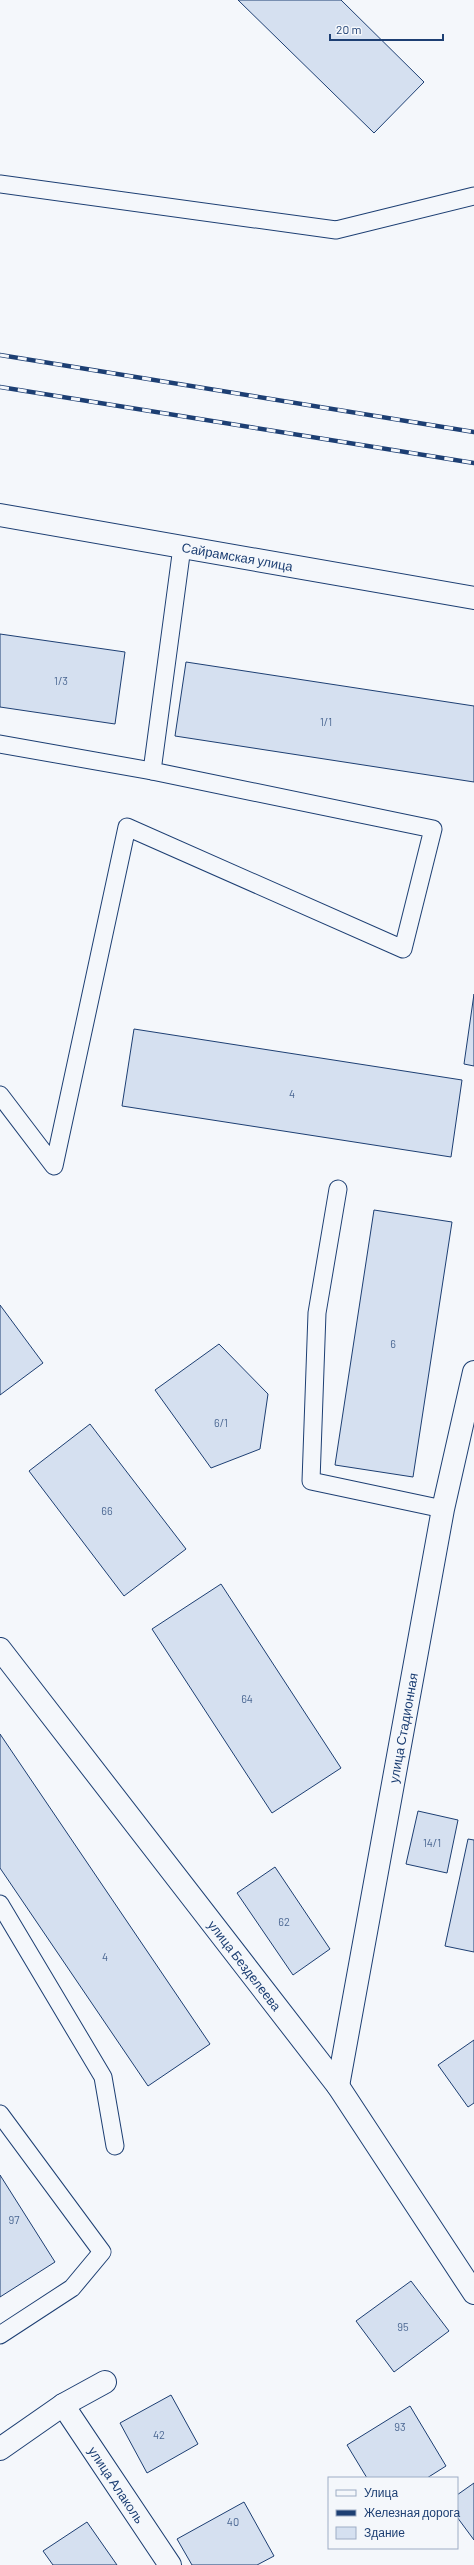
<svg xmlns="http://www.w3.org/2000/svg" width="474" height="2565" font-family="Barlow,sans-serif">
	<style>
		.building { fill: #d5e0f0; stroke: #1d3f73 }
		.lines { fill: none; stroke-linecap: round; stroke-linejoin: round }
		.service-casing { stroke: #1d3f73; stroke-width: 19 }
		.minor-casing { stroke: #1d3f73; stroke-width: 24 }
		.secondary-casing { stroke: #1d3f73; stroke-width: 24 }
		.service { stroke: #f4f7fb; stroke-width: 17 }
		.minor { stroke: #f4f7fb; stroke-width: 22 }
		.secondary { stroke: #f4f7fb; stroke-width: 22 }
		.rail-casing { stroke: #1d3f73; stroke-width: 4.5 }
		.rail { stroke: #f4f7fb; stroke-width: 3; stroke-dasharray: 9; stroke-linecap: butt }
		.labels { text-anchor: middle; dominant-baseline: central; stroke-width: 3; stroke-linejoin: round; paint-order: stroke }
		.number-label { font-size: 11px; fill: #4b6792 }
		.street-label { font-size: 13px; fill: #1d3f73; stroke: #f4f7fb }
	</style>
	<rect width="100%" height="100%" fill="#f4f7fb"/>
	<g class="building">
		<polygon points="238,0 341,0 424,82 374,133"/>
		<polygon points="0,634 125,652 115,724 0,707"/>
		<polygon points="186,662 474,706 474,782 175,736"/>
		<polygon points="474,994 474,1066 464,1064"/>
		<polygon points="134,1029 462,1080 451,1157 122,1106"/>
		<polygon points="374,1210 452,1222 413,1477 335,1465"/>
		<polygon points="0,1305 43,1363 0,1395"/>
		<polygon points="219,1344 268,1394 260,1449 211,1468 155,1390"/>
		<polygon points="90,1424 186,1549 124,1596 29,1471"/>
		<polygon points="221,1584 341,1768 272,1813 152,1629"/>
		<polygon points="0,1734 210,2044 148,2086 0,1868"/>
		<polygon points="418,1811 458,1820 447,1873 406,1864"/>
		<polygon points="468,1839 474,1840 474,1952 445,1946"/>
		<polygon points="275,1867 330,1949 293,1975 237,1893"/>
		<polygon points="474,2040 474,2103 468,2107 438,2065"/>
		<polygon points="0,2175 55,2262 0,2297"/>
		<polygon points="411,2281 449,2331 394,2372 356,2321"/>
		<polygon points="171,2395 198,2444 147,2473 120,2423"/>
		<polygon points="410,2406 446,2466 427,2478 367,2478 347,2445"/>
		<polygon points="474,2483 474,2540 457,2517 457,2495"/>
		<polygon points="244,2502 274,2556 257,2565 192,2565 177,2539"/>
		<polygon points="87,2522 117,2565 53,2565 43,2551"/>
	</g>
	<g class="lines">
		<defs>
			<g id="service">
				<polyline points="0,184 336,230 474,196"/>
				<polyline points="0,744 152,771"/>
				<polyline points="0,1095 54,1166 127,827 403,949 433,829 152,771 182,547"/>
				<polyline points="338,1189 317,1313 311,1481 443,1509"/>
				<polyline points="0,1904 103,2077 115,2146"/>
				<polyline points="0,2114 102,2252 72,2288 0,2335"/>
			</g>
			<g id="minor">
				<path id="s1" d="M0,1649L338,2086L474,2293"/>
				<path id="s2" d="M338,2086L443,1509L474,1372"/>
				<path id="s3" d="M63,2405L170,2565"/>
				<polyline points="0,2449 63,2405 105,2382"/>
			</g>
			<g id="secondary">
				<path id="s4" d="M0,515L474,598"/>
			</g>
		</defs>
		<use href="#service" class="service-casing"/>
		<use href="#minor" class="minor-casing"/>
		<use href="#secondary" class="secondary-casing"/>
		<use href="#service" class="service"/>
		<use href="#minor" class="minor"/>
		<use href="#secondary" class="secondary"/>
		<defs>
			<g id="rail">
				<polyline points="0,355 474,432"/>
				<polyline points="0,387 474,463"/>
			</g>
		</defs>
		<use href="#rail" class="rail-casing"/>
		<use href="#rail" class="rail"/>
	</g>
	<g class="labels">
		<g class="number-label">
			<text x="61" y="680">1/3</text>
			<text x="326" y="721">1/1</text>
			<text x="292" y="1093">4</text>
			<text x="393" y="1343">6</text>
			<text x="221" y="1422">6/1</text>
			<text x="107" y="1510">66</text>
			<text x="247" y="1698">64</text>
			<text x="432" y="1842">14/1</text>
			<text x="284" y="1921">62</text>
			<text x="105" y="1956">4</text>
			<text x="14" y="2219">97</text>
			<text x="403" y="2326">95</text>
			<text x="400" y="2426">93</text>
			<text x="159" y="2434">42</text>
			<text x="233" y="2521">40</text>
		</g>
		<g class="street-label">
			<text stroke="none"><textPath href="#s4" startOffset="241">Сайрамская улица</textPath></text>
			<text stroke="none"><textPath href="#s2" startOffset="364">улица Стадионная</textPath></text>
			<text stroke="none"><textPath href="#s1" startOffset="400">улица Безделеева</textPath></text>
			<text stroke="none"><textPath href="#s3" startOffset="96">улица Алаколь</textPath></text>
		</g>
	</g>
	<rect x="328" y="2477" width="130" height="72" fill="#f4f7fb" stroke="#9eadc5"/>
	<rect x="336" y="2490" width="20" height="6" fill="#f4f7fb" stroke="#9eadc5"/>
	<text x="364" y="2497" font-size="12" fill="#1d3f73">Улица</text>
	<rect x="336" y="2510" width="20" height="6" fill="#1d3f73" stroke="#9eadc5"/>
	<text x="364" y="2517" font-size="12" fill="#1d3f73">Железная дорога</text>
	<rect x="336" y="2527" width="20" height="12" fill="#d5e0f0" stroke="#9eadc5"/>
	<text x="364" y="2537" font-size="12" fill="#1d3f73">Здание</text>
	<path d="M330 34v6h113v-6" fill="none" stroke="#1d3f73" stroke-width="2"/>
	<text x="336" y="34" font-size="12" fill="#1d3f73" stroke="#f4f7fb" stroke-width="3" paint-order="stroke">20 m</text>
</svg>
